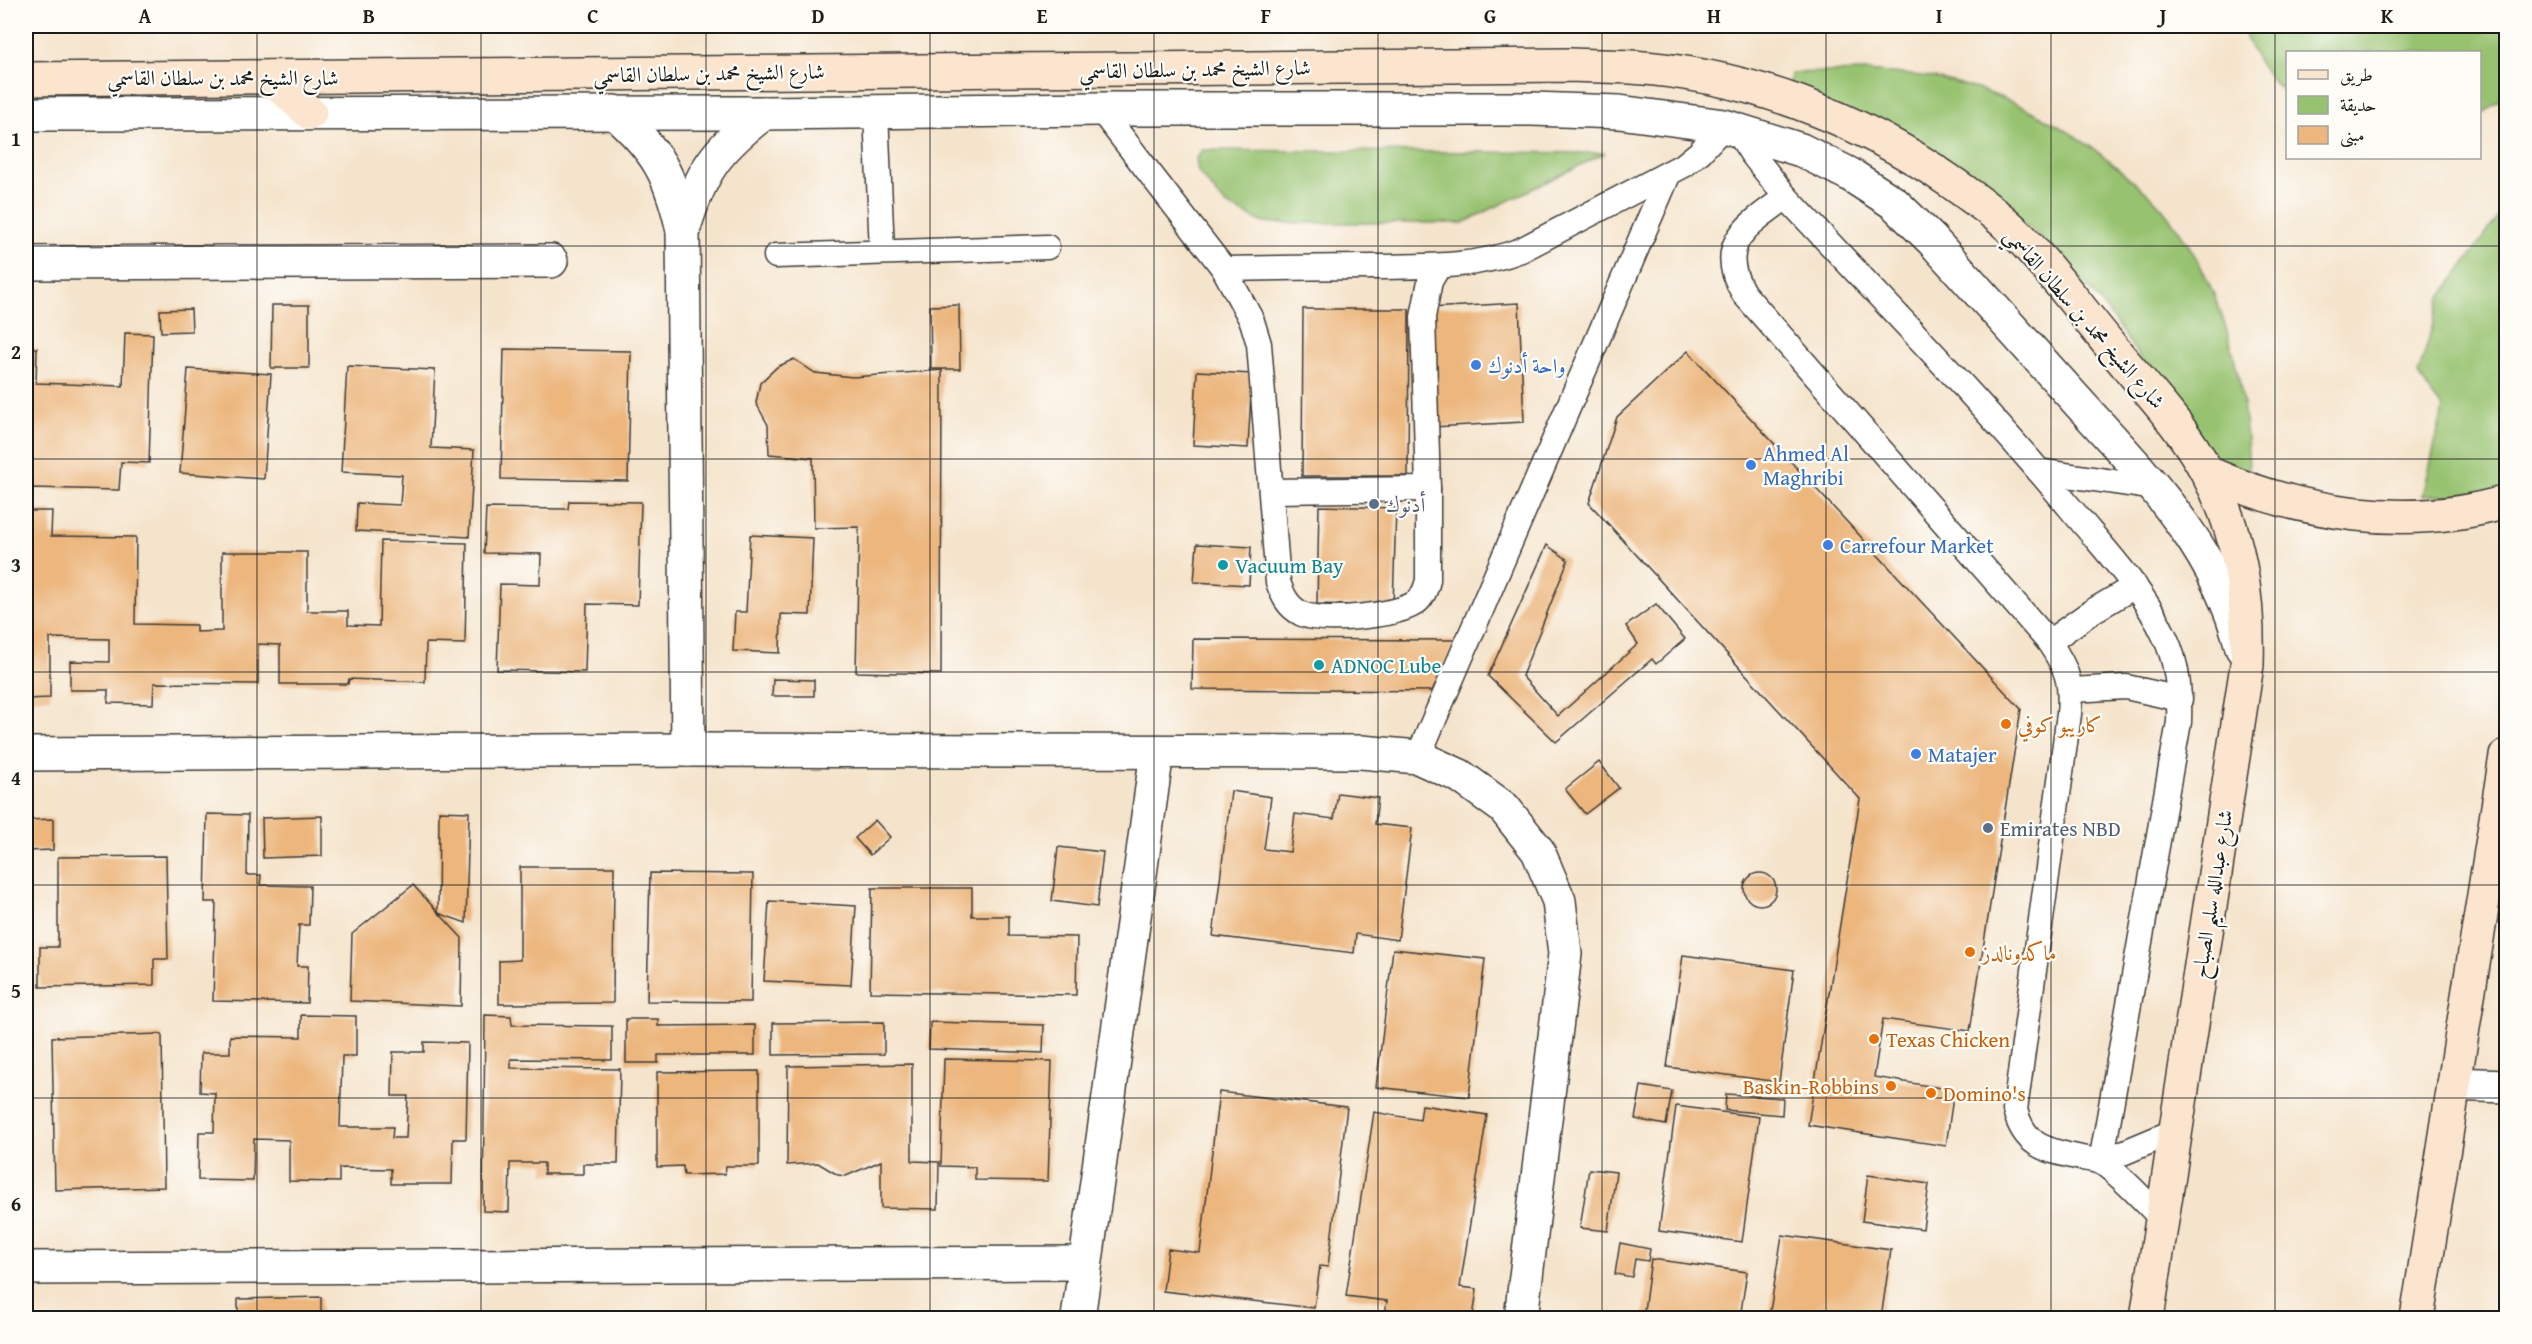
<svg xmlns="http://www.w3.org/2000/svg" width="2532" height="1344" font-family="'Gentium Book Plus',Amiri,serif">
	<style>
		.green { fill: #97c270; stroke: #5a6f46; stroke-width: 1.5 }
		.building { fill: #ecb67d }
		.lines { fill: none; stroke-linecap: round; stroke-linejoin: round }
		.service-casing { stroke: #3d3a36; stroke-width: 27 }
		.minor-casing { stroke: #3d3a36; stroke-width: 36 }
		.tertiary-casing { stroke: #3d3a36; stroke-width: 36 }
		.secondary-casing { stroke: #3d3a36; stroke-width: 36 }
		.service { stroke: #fff; stroke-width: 24 }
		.minor { stroke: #fff; stroke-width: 33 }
		.tertiary { stroke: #fff; stroke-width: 33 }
		.secondary { stroke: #fbe5cf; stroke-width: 33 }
		.grid { fill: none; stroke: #1c1c1c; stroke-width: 1.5; stroke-opacity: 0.55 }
		.shop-dot { fill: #3f7fe0; stroke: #fdfcf7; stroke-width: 2 }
		.service-dot { fill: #5c6f8a; stroke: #fdfcf7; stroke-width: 2 }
		.culture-dot { fill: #0f9aa8; stroke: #fdfcf7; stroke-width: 2 }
		.food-dot { fill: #e8710a; stroke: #fdfcf7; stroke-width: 2 }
		.labels { text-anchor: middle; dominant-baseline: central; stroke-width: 4.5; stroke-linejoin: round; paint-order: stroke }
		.street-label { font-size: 21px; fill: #1c1c1c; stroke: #fdfcf7 }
		.shop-label { font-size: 21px; fill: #366cbe; stroke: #fdfcf7; text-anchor: start }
		.service-label { font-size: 21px; fill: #4e5e75; stroke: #fdfcf7; text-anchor: start }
		.culture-label { font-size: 21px; fill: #0d838f; stroke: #fdfcf7; text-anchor: start }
		.food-label { font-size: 21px; fill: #c56008; stroke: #fdfcf7; text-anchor: start }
		.neatline { fill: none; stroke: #1c1c1c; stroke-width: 2 }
		.grid-label { font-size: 20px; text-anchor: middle; font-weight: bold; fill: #1c1c1c }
	</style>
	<rect width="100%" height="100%" fill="#fdfcf7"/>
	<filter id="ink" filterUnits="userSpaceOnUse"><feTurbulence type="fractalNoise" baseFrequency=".0167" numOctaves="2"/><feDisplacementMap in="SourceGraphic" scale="12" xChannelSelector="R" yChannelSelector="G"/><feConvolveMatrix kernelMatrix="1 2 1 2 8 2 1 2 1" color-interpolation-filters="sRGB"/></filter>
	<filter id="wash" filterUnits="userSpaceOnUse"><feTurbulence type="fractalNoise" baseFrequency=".008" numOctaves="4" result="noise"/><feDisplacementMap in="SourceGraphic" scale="24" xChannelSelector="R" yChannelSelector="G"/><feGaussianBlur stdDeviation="1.35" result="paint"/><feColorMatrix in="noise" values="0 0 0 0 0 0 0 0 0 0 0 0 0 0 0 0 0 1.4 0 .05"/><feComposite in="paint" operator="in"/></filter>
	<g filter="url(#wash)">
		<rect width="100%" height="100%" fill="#f5e4cc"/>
		<g class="green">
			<path d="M2242,26H2506V95L2480,115V52H2288L2287,95C2263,72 2253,57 2242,26Z"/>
			<path d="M1868,71C1893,74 1920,74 1944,80C2015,96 2080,133 2134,182C2143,190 2155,199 2163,209C2186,238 2207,273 2219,308C2241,365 2247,424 2250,485L2202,447L2106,309L2070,266L2030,228L1789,91L1791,73Z"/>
			<polygon points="1202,150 1605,153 1463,223 1264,223 1226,205 1198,172 1196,159"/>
			<polygon points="2506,206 2506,497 2423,496 2443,409 2418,375 2441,297"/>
		</g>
		<g id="blocks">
			<g class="building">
				<polygon points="1519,303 1524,422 1433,427 1428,308"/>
				<polygon points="272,305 309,305 309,368 271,368"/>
				<polygon points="959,305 960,369 931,369 930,306"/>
				<polygon points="191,309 192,331 161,332 160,310"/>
				<polygon points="1303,309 1409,309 1408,476 1302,476"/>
				<polygon points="125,333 153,334 149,463 121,462 119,490 32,488 32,499 26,499 26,348 37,348 36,383 123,386"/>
				<polygon points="504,349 631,351 628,481 501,479"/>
				<polygon points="1688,351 2021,709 1970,1031 1883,1019 1874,1077 1954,1090 1946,1146 1808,1125 1860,799 1589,503 1617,417"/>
				<polygon points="794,359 815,373 853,377 942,370 941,674 856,672 859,527 814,528 813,458 769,454 768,425 756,403 760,383 777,367"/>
				<polygon points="347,366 435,370 431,448 474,450 469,537 356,531 357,503 400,505 402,475 341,472"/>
				<polygon points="188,369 271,374 264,479 180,473"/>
				<polygon points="1197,371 1252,374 1248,448 1193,445"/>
				<polygon points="569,501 641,502 638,605 587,604 585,672 497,670 500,584 540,585 541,554 484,553 486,508 568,509"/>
				<polygon points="1319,506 1396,508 1393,606 1317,604"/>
				<polygon points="26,511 52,511 51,536 136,537 135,624 196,625 196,632 222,631 222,552 307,552 307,611 348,611 348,625 379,626 381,541 467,543 465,644 426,643 425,682 349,679 348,684 280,684 280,645 258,644 258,684 154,683 153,704 108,703 108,690 70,690 70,661 109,662 109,639 50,638 50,698 26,699"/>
				<polygon points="750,535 813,538 810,615 781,614 780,653 733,651 735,612 746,612"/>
				<polygon points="1197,544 1251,547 1249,585 1194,582"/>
				<polygon points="1547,545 1568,560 1522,676 1558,716 1638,644 1626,626 1656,604 1685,639 1656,664 1652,659 1556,742 1488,676"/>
				<polygon points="1193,639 1456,640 1432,691 1192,689"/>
				<polygon points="773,679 814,680 814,696 772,696"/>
				<polygon points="1599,762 1619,788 1585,814 1565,789"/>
				<polygon points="1231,791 1271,797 1264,849 1290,852 1295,814 1334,819 1338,793 1378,798 1375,824 1412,828 1398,940 1356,934 1354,953 1213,936"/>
				<polygon points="439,811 469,812 466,923 438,913"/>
				<polygon points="207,814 248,815 247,875 261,875 260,885 310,886 309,925 299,925 297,966 308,966 307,1003 213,1001 216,902 205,902"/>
				<polygon points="322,816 322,856 263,858 262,818"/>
				<polygon points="53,819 53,850 26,851 26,820"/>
				<polygon points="875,820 890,837 870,855 855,838"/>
				<polygon points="1058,847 1103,852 1097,907 1052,901"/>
				<polygon points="166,856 168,959 154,959 154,985 40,987 40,947 58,947 58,857"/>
				<polygon points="520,867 614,867 613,1003 499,1004 499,961 520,960"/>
				<polygon points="650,873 753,874 751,1002 647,1001"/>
				<circle cx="1760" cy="889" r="16"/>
				<polygon points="413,885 462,938 461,1006 350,1001 352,934"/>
				<polygon points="872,888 972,888 972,916 1009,916 1009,936 1077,937 1076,995 870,992"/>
				<polygon points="769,901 856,906 851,985 764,981"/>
				<polygon points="1393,949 1485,959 1469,1097 1376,1087"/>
				<polygon points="1683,955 1794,970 1779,1082 1667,1067"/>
				<polygon points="301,1015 356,1016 356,1056 342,1056 340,1127 393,1127 392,1138 406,1138 408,1096 392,1096 393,1052 424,1052 424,1042 468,1043 466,1139 453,1139 452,1184 391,1184 391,1169 339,1168 339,1182 289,1181 289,1140 254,1139 253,1181 198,1180 199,1132 214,1132 215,1093 200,1092 201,1053 230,1053 230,1036 301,1037"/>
				<polygon points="485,1015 511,1016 512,1025 612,1026 612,1060 511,1059 511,1068 620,1069 618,1164 583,1164 583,1174 544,1174 544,1163 510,1163 509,1212 483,1211"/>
				<polygon points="626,1019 658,1019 658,1026 755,1025 755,1055 658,1055 658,1063 626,1063"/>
				<polygon points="884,1022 884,1054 773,1055 773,1023"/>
				<polygon points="930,1022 1044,1025 1043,1053 929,1049"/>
				<polygon points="162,1034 164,1187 55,1190 52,1037"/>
				<polygon points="944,1059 1052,1061 1048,1181 975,1180 975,1167 941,1166"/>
				<polygon points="912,1064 912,1161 939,1162 938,1209 881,1208 881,1161 846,1176 838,1175 818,1163 787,1165 788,1066"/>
				<polygon points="759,1071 759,1166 726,1166 725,1174 684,1175 683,1166 657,1167 657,1072"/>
				<polygon points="1641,1086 1672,1091 1666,1125 1635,1119"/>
				<polygon points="1219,1092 1347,1107 1328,1267 1320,1266 1314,1308 1163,1291 1168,1249 1200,1253"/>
				<polygon points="1726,1094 1783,1098 1782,1115 1725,1110"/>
				<polygon points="1422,1105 1487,1115 1460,1287 1477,1289 1473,1318 1410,1318 1385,1315 1387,1301 1346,1296 1374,1112 1420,1120"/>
				<polygon points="1676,1106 1759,1117 1742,1242 1659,1231"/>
				<polygon points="1589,1169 1616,1172 1608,1231 1580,1228"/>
				<polygon points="1868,1175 1929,1184 1923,1229 1862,1221"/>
				<polygon points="1782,1235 1891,1250 1881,1318 1769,1318"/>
				<polygon points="1620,1243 1650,1249 1648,1261 1635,1259 1632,1277 1615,1274"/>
				<polygon points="1651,1259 1747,1272 1740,1318 1643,1318"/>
				<polygon points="321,1297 321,1318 238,1318 238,1299"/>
			</g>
		</g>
	</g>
	<g filter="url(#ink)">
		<use href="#blocks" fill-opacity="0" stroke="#3d3a36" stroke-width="1.5"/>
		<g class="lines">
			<defs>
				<g id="service">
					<path d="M1100,109L1224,269L1252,321L1259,344L1278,582C1283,596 1288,607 1302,614C1322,623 1397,616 1415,603C1423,598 1426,589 1428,580V489L1423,317L1430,281L1439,266"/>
					<polyline points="876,112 882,251"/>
					<path d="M1736,129L1752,154L1786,197C1882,300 1982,401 2071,509C2105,550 2143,589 2165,637C2178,664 2180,693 2179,722L2101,1162"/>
					<path d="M1786,197C1749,225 1713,243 1744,294L2049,642C2067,669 2072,681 2069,714L2015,1110C2025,1148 2047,1150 2081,1158C2089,1159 2098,1160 2104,1164C2125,1179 2143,1200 2162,1219"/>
					<polyline points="776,256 1047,247"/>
					<path d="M1224,269C1274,268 1325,267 1376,267C1425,266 1475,268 1521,250L1684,165L1700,152L1724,126"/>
					<polyline points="2039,471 2155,488"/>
					<polyline points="1272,491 1428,489"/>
					<polyline points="2049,642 2091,612 2135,586"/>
					<polyline points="2071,690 2126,687 2180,699"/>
					<polyline points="1418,757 1669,173"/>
					<polyline points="2101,1162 2175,1131"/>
				</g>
				<g id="minor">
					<path d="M614,112C657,150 671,175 683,231L688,750"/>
					<path d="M683,231C700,173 715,150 764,113"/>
					<polyline points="26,263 551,261"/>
					<polyline points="26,754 688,750 1361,752 1418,757 1460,776 1504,808 1538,851 1559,901 1565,954 1521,1318"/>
					<polyline points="2454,1084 2506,1086"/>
					<polyline points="26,1268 1085,1263"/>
					<polyline points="1078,1318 1157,752"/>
				</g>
				<path id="tertiary" d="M26,114L764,113L1100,109H1532L1619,112L1724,126L1801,150L1849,174L1894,203L1932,240C1981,294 2029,348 2078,402C2146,477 2217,547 2242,648"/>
				<g id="secondary">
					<polyline points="270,77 310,113"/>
					<path d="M26,79L1571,65C1591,66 1611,66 1631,67C1745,74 1858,117 1951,182C1975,199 2001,217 2021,238C2054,273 2083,313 2114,350C2146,389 2183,427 2207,472C2240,533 2249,598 2247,665L2147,1318"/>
					<path d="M2208,473C2301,514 2407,531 2506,502"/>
					<polyline points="2417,1318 2506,756"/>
				</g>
			</defs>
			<use href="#service" class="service-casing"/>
			<use href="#minor" class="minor-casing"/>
			<use href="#tertiary" class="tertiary-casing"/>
			<use href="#secondary" class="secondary-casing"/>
			<use href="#service" class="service"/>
			<use href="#minor" class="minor"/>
			<use href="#tertiary" class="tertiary"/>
			<use href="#secondary" class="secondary"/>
		</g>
	</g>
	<path class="grid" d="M257,26V1318M481,26V1318M706,26V1318M930,26V1318M1154,26V1318M1378,26V1318M1602,26V1318M1826,26V1318M2051,26V1318M2275,26V1318M26,246H2506M26,459H2506M26,672H2506M26,885H2506M26,1098H2506"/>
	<g class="shop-dot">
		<circle cx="1476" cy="365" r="6"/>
		<circle cx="1751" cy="465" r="6"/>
		<circle cx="1828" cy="545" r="6"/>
		<circle cx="1916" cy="754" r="6"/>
	</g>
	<g class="service-dot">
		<circle cx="1374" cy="504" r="6"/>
		<circle cx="1988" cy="828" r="6"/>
	</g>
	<g class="culture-dot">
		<circle cx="1223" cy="565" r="6"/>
		<circle cx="1319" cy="665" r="6"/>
	</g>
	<g class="food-dot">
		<circle cx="2006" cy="724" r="6"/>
		<circle cx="1970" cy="952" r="6"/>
		<circle cx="1874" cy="1039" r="6"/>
		<circle cx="1891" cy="1086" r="6"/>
		<circle cx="1931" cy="1093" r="6"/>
	</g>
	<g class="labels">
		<g class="street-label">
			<text transform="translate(1195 69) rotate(-1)">شارع الشيخ محمد بن سلطان القاسمي</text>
			<text transform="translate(709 73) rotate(-1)">شارع الشيخ محمد بن سلطان القاسمي</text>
			<text x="223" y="77">شارع الشيخ محمد بن سلطان القاسمي</text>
			<text transform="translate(2085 318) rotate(49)">شارع الشيخ محمد بن سلطان القاسمي</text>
			<text transform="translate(2212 894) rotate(-81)">شارع عبدالله سليم الصباح</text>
		</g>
		<g class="shop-label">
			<text x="1488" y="365">واحة أدنوك</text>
			<text x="1763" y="453">Ahmed Al<tspan x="1763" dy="24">Maghribi</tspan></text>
			<text x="1840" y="545">Carrefour Market</text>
			<text x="1928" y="754">Matajer</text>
		</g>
		<g class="service-label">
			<text x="1386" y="504">أدنوك</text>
			<text x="2000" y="828">Emirates NBD</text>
		</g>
		<g class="culture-label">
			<text x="1235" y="565">Vacuum Bay</text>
			<text x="1331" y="665">ADNOC Lube</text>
		</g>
		<g class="food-label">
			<text x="2018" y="724">كاريبو كوفي</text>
			<text x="1982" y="952">ماكدونالدز</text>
			<text x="1886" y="1039">Texas Chicken</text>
			<text x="1879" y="1086" text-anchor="end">Baskin-Robbins</text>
			<text x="1943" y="1093">Domino's</text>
		</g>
	</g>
	<rect width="2532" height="1344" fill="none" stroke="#fdfcf7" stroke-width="66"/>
	<rect x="2286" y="51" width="195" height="108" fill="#fdfcf7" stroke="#a3a29f" stroke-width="1.5"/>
	<rect x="2298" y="70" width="30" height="9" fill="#fbe5cf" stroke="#a3a29f" stroke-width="1.5"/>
	<text x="2340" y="81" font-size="18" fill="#1c1c1c">طريق</text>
	<rect x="2298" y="96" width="30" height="18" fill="#97c270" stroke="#a3a29f" stroke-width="1.5"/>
	<text x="2340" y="111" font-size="18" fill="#1c1c1c">حديقة</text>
	<rect x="2298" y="126" width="30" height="18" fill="#ecb67d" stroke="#a3a29f" stroke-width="1.5"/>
	<text x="2340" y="141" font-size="18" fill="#1c1c1c">مبنى</text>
	<rect x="33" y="33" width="2466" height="1278" class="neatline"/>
	<g class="grid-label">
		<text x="145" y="23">A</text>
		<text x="369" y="23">B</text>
		<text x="593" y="23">C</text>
		<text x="818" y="23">D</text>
		<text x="1042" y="23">E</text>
		<text x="1266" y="23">F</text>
		<text x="1490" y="23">G</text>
		<text x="1714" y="23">H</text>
		<text x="1939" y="23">I</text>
		<text x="2163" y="23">J</text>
		<text x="2387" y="23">K</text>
		<text x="16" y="146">1</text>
		<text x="16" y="359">2</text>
		<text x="16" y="572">3</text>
		<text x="16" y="785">4</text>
		<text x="16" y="998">5</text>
		<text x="16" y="1211">6</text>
	</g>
</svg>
